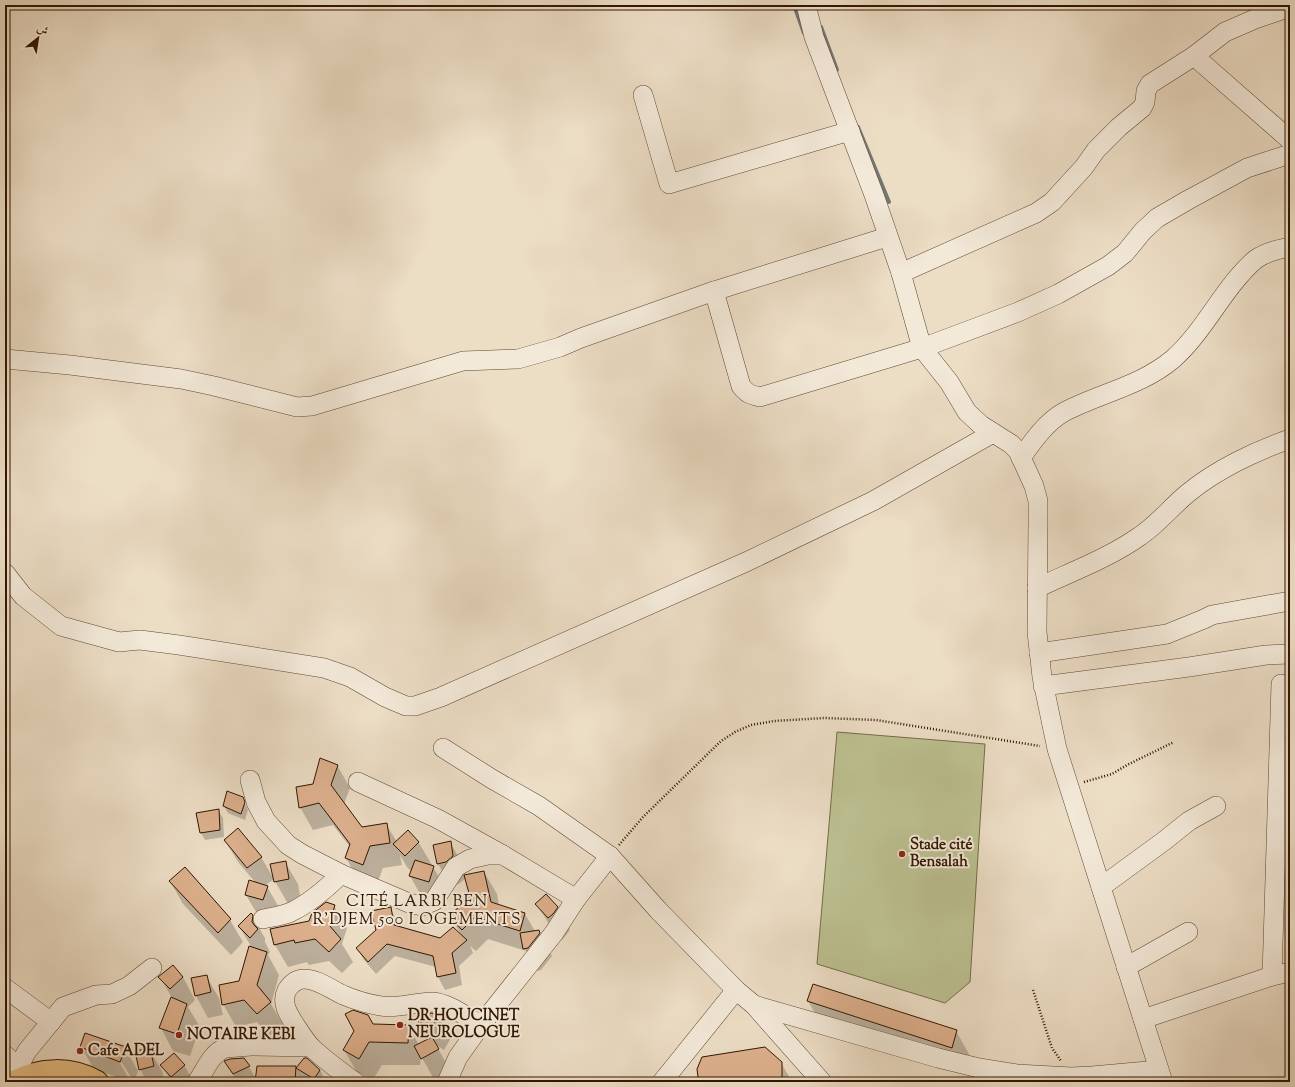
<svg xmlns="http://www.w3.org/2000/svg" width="1295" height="1087" font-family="'Sorts Mill Goudy',Amiri,serif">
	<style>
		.green { fill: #bcc091; stroke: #766b48 }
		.shadow { fill: #0003 }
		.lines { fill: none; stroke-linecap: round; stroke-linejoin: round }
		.stream { stroke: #737773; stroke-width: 4 }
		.building { fill: #ddb08d; stroke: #301600 }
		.minor-casing { stroke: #5f4831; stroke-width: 20 }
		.major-casing { stroke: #301600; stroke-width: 24 }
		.path { stroke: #301600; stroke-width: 2.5; stroke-dasharray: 1 2; stroke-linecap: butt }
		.minor { stroke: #f3e9d9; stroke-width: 19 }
		.major { stroke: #e6be82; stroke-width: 22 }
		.poi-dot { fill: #8f2418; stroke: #f3e9d9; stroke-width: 1.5 }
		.labels { text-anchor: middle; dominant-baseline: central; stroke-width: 4; stroke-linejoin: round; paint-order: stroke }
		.poi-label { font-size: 15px; font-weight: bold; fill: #301600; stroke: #f3e9d9; text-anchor: start }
		.neighbourhood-label { font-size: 16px; letter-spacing: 1px; fill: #301600; stroke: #f3e9d9 }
	</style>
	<rect width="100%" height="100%" fill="#ecddc5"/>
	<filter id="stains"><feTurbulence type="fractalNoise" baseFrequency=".005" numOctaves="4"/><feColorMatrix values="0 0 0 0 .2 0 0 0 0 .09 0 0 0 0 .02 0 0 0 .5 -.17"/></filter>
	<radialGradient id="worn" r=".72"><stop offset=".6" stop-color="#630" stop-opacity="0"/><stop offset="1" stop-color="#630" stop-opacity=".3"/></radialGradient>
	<polygon class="green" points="837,732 985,744 970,982 945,1003 817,964"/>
	<g class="shadow">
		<polygon points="337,765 350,788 344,804 362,828 386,824 397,842 408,832 419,843 446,889 423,899 410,876 412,872 407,867 400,855 402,865 383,868 376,887 359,881 346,858 350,847 333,825 313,830 300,807 313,785"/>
		<polygon points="242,798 248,810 245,820 228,813 224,806"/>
		<polygon points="218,810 223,818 224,837 205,840 201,833 198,814"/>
		<polygon points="225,840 261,857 274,879 266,885 280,909 259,917 246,895 255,882 238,862"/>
		<polygon points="450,842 463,865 465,876 484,872 497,894 499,906 525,914 535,931 539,931 552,956 541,970 537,971 526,951 488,939 476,951 470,946 473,953 459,966 462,985 445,990 438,977 436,967 395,956 376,974 364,960 357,948 377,930 390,908 397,921 399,927 441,940 462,936 450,916 471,897 466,878 459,884 451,886 438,864"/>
		<polygon points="285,862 298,884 301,901 288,904 275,881"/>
		<polygon points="185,869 230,920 243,942 231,955 183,904 170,881"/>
		<polygon points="537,904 557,907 570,930 562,940 550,926"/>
		<polygon points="334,906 347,928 342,944 353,962 342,973 329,961 309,965 307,962 288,967 275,945"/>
		<polygon points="252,916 265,938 265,942 270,952 268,955 279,975 271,1004 283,1025 270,1036 257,1022 236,1027 223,1004 240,982 252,948 239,926"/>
		<polygon points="206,976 219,998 223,1015 208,1018 196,996"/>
		<polygon points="160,977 183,977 195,1000 188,1007 200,1027 190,1056 173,1051 161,1028 172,998"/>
		<polygon points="808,1001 956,1031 969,1054 964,1069 821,1024"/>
		<polygon points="439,1016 451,1038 444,1050 436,1045 451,1072 435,1081 421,1056 420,1065 382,1065 372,1081 357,1072 344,1050 373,1025 408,1026 419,1045 428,1040 416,1019"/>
		<polygon points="81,1047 125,1048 138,1071 134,1082 122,1063 120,1063 131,1082 94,1069"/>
		<polygon points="149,1049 162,1071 165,1082 147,1082 140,1069"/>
		<polygon points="244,1059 257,1080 258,1067 298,1067 320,1070 326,1082 237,1082 226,1062"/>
		<polygon points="781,1063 790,1078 790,1082 702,1082 699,1077"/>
		<polygon points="162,1065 184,1065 194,1082 172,1082"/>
	</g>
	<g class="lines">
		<g class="stream">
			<polyline points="794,5 804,33"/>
			<polyline points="821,27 837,70"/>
			<polyline points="858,127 889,202"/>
		</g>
	</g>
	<g class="building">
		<polygon points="320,758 338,765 331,785 362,827 387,823 390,843 370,846 363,865 345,858 350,844 319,803 299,808 296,787 313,784"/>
		<polygon points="227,791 243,797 245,802 241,814 223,806"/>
		<polygon points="219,809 220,830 200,833 196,813"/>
		<polygon points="238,828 262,857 247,868 224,840"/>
		<polygon points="408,830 419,842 405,856 393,844"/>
		<polygon points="451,841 453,856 446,862 437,864 433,845"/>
		<polygon points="415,860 434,866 429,882 409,876"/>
		<polygon points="286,861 289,879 274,882 270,864"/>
		<polygon points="185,867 231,919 218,933 169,881"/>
		<polygon points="484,871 491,902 525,913 520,931 475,917 462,930 449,916 470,897 464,875"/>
		<polygon points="249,880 268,886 263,900 245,895"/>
		<polygon points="546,894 558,907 553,914 548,918 535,904"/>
		<polygon points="326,902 335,905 329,925 341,939 329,952 315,939 295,943 294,940 274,945 270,929 309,921 312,913"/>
		<polygon points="391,907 394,925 440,938 453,927 467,940 452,953 456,973 437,977 433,956 387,944 368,962 356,948 376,930 371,911"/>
		<polygon points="251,913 253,915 252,922 255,926 258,929 250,938 238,926"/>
		<polygon points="539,930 540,933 528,948 523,949 520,933"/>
		<polygon points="249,946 267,952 257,985 271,1002 257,1014 244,1000 222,1005 219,985 239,981"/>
		<polygon points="173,965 183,977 170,989 158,977"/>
		<polygon points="207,975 211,992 195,996 191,978"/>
		<polygon points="813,984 957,1030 952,1048 807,1001"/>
		<polygon points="171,997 187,1004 177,1034 159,1028"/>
		<polygon points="353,1010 368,1015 373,1024 409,1025 408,1043 369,1042 359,1059 343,1050 354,1031 345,1014"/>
		<polygon points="431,1013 439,1015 431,1028 415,1019 417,1015"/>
		<polygon points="85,1033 126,1047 120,1062 80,1047"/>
		<polygon points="432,1037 439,1049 421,1059 414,1046"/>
		<polygon points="765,1047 782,1062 782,1082 704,1082 698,1077 697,1069 702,1057"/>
		<polygon points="150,1048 154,1066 139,1070 135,1051"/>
		<polygon points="174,1053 185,1065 171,1077 160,1065"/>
		<polygon points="244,1058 250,1066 233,1074 224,1061 230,1059"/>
		<polygon points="304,1058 307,1058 320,1070 314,1079 296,1068"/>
		<polygon points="257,1066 296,1066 295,1082 255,1082"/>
	</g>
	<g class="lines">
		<defs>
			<g id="minor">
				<polyline points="806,5 814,37 874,195 901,273 922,348 949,382 967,412 981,425 1011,444 1018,451 1034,486 1038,501 1038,523 1037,632 1042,677 1057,749 1163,1082"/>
				<polyline points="1194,56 1290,140"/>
				<polyline points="643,95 669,184 850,131"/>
				<polyline points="901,273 1036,213 1052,202 1084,167 1096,150 1119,127 1142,108 1145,102 1146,91 1150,84 1194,56 1225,32 1255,19 1290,7"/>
				<path d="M714,291L741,386C747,394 751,395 760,397L922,348L1018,312L1058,294L1108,266L1125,253L1143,231L1157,218L1188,200L1247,168L1290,154"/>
				<polyline points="5,359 70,365 181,379 214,386 297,407 312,406 463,361 518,359 560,347 581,338 714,291 887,237"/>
				<path d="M1021,458C1033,441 1046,422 1064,412C1100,393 1141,386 1173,359C1205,331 1224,286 1256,259C1266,252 1279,249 1290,247"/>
				<polyline points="5,573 23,596 61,626 119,642 140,640 179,645 324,668 350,677 385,697 406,706 415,706 441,697 746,562 873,501 993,433"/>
				<path d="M1037,588C1071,572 1109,558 1140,536C1158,524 1171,507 1188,493C1216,470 1255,451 1290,439"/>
				<polyline points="1039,653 1167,634 1204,619 1212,615 1290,601"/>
				<polyline points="1043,686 1189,667 1266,655 1290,654"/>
				<polyline points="443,748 492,779 539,806 610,856 658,910 736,990 754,1005 822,1082"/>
				<polyline points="250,780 256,802 266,821 288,845 302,854 341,874 409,903 422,906 434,901 456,867 470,859 488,855 503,855 576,899"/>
				<polyline points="358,782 438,819 503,855"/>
				<polyline points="1101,887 1164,841 1189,821 1216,806"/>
				<path d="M263,919C272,917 282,916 291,912C310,903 326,889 341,874"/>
				<polyline points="1126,967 1188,932"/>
				<polyline points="1272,976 1281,684"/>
				<polyline points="5,988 51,1022"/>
				<polyline points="754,1005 938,1058 979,1068 1017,1074 1071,1077 1092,1076 1159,1070"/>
				<polyline points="1143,1019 1272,976 1290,972"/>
				<polyline points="5,1055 18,1067"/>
				<polyline points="10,1082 27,1051 63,1007 96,995 112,994 129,986 152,968"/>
				<path d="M197,1082C205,1071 211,1053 225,1048L251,1046L311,1047"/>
				<path d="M355,1082C340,1071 326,1061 312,1048C306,1042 289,1017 286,1008C284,1002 284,996 287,990C291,984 297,979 304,979C318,979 330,989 343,995C355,1000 368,1004 381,1006C398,1009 415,1002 432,1002C449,1003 466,1017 481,1025"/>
				<polyline points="447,1082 458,1057 481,1025 554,933 576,899 610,856"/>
				<polyline points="662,1082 736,990"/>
			</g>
			<path id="major" d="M14,1082C40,1068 71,1067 97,1082"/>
		</defs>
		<use href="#minor" class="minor-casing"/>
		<use href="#major" class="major-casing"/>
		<g class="path">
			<polyline points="1084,782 1112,774 1127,765 1174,742"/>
			<polyline points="619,845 643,817 721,741 735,732 751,725 774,721 824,718 876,720 1040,746"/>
			<polyline points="1033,990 1052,1048 1061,1061"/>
		</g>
		<use href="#minor" class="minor"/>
		<use href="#major" class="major"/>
	</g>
	<g class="poi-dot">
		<circle cx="902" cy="854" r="4"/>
		<circle cx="400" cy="1025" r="4"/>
		<circle cx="179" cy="1035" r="4"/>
		<circle cx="80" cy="1051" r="4"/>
	</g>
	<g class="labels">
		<g class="poi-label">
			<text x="910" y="845">Stade cité<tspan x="910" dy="17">Bensalah</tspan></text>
			<text x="408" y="1016">DR HOUCINET<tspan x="408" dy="17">NEUROLOGUE</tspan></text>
			<text x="187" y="1035">NOTAIRE KEBI</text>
			<text x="88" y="1051">Cafe ADEL</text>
		</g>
		<g class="neighbourhood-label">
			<text x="417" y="902">CITÉ LARBI BEN<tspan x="417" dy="18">R'DJEM 500 LOGEMENTS</tspan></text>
		</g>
	</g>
	<rect width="1295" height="1087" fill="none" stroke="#ecddc5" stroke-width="20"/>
	<rect x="6" y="6" width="1283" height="1075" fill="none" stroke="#301600" stroke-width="2"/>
	<rect x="10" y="10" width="1275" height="1067" fill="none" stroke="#301600"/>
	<g transform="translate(38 38) rotate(30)" stroke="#f3e9d9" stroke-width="3" paint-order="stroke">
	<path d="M0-3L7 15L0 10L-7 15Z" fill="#301600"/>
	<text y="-6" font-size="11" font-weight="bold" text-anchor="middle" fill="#301600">ش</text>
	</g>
	<rect width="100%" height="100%" filter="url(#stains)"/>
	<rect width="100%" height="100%" fill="url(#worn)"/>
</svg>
